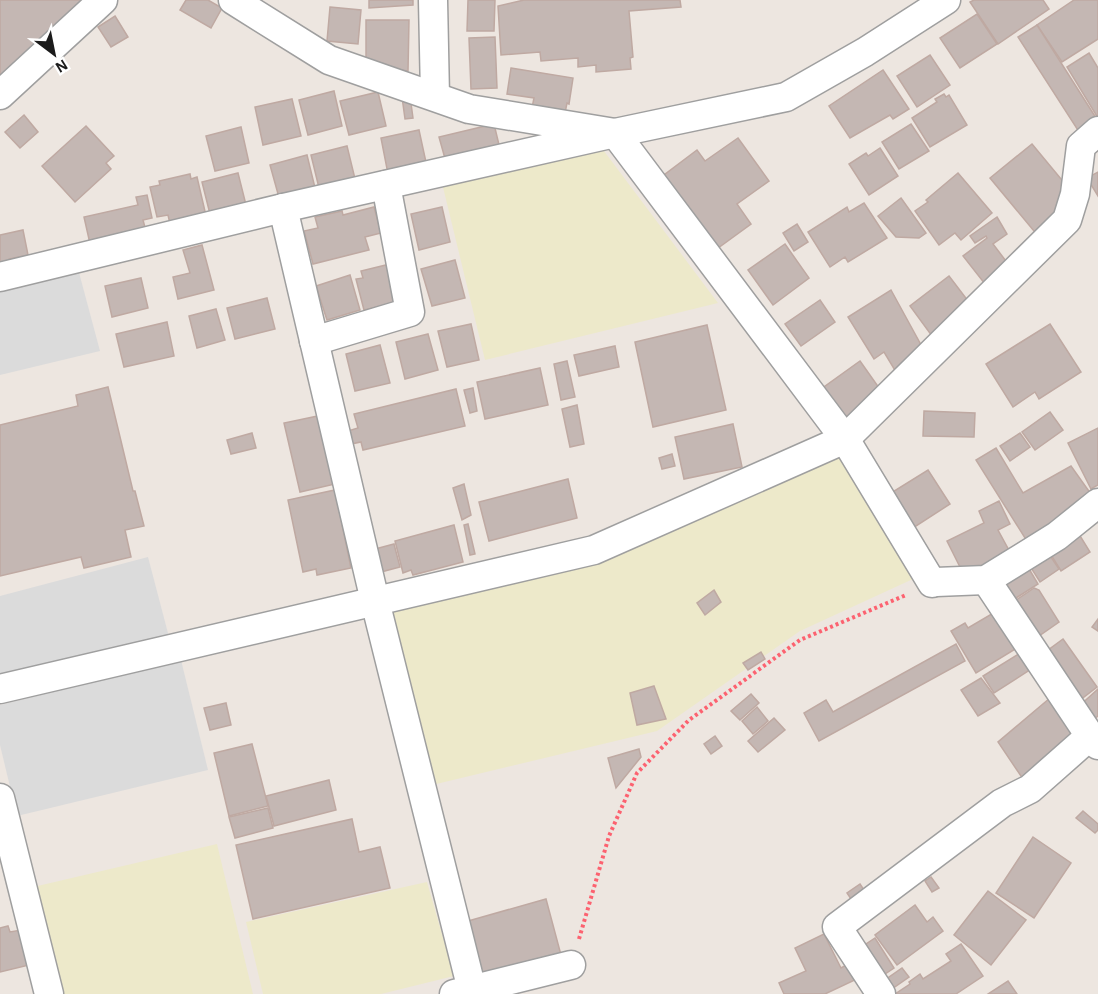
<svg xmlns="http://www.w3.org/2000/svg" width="1098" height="994" font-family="'Alegreya Sans',sans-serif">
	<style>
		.farmland { fill: #ede9ca }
		.parking { fill: #dbdbdb }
		.building { fill: #c4b7b3; stroke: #bfa9a2; stroke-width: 1.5 }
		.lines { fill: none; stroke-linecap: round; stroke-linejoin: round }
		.minor-casing { stroke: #9f9f9f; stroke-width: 31 }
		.path { stroke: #fc6270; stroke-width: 4; stroke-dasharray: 3 3; stroke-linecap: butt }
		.minor { stroke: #fff; stroke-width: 28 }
	</style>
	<rect width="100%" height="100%" fill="#ede6e0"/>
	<g class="farmland">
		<polygon points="598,143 718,303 485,360 441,179"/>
		<polygon points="839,448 913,579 800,631 657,731 428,786 384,610"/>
		<polygon points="217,844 253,994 56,994 29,888"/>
		<polygon points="427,882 454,976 381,994 263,994 246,922"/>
	</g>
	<g class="parking">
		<polygon points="77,265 100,351 0,375 0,285"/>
		<polygon points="148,557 169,637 0,677 0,596"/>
		<polygon points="181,660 208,770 17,816 0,745 0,705"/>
	</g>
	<g class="building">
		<polygon points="0,0 94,0 0,84"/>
		<polygon points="186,0 208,0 222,8 211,28 180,10"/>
		<polygon points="369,0 413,0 413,5 369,8"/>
		<polygon points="468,0 495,0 494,31 467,31"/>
		<polygon points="524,0 680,0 681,7 629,11 633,57 630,58 631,69 596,72 596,65 578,67 578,58 541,61 540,52 501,55 498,6"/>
		<polygon points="974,0 1043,0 1049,9 998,44 970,2"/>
		<polygon points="1074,0 1098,0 1098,39 1062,62 1037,25"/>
		<polygon points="330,7 361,10 358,44 327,41"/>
		<polygon points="977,14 997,44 960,68 940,38"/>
		<polygon points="115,16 128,37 111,47 98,27"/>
		<polygon points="366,20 409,20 408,71 366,65"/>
		<polygon points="1037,25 1098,121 1081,135 1018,37"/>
		<polygon points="495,37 497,88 471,89 469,38"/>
		<polygon points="1089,53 1098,68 1098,118 1067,67"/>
		<polygon points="930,55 950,85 917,107 897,76"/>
		<polygon points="511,68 573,78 569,104 567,103 565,113 532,108 534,98 507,94"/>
		<polygon points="883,70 909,109 893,119 890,115 850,138 829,106"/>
		<polygon points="334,91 342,126 308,135 299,100"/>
		<polygon points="378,92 386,126 349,135 340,101"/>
		<polygon points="944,94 946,97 949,95 967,125 930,147 912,118 937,102 935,99"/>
		<polygon points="410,96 413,118 405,119 402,97"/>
		<polygon points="292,99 301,136 263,145 255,107"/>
		<polygon points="24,115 38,132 20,148 5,132"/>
		<polygon points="494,124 500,149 446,162 439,137"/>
		<polygon points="911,124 929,151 899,169 882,142"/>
		<polygon points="86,126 114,156 106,163 111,169 75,202 42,166"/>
		<polygon points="241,127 249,163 215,171 206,136"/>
		<polygon points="419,130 427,167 388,174 381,138"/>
		<polygon points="738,138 769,181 737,204 751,224 714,251 660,178 697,150 705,161"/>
		<polygon points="1032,144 1071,191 1039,237 990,178"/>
		<polygon points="347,146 356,183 320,192 311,155"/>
		<polygon points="880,148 898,176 869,195 849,164 866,153 868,156"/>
		<polygon points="307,155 316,192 280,201 270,165"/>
		<polygon points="1098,172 1098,196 1087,178"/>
		<polygon points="238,173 247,209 211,218 202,182"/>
		<polygon points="958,173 992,213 961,240 955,233 939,245 915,211 928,202 926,200"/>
		<polygon points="190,174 191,179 197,177 207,220 171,228 168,215 157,217 150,187 160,185 159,181"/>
		<polygon points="147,195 152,218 143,220 147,235 91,248 84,217 138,205 136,197"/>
		<polygon points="901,198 926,233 919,238 896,237 878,216"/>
		<polygon points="864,203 887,238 848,262 845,257 830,267 808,232 847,207 849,212"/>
		<polygon points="374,207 381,233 365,237 369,250 313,264 304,231 318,228 315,217 342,211 343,215"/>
		<polygon points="442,207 450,242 419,250 411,214"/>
		<polygon points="997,217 1007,234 993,244 1009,265 985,284 963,256 987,238 986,236 975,243 970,236"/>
		<polygon points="797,224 808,242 794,251 783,233"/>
		<polygon points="23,230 28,255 9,259 10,263 0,265 0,235"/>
		<polygon points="785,244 809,278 773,305 748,270"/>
		<polygon points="202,245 214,290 178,299 173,277 190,273 183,250"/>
		<polygon points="455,260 465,298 432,306 421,269"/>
		<polygon points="390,264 399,302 364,310 356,279 363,278 361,271"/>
		<polygon points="350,275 360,310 327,320 316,286"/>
		<polygon points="949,276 972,306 932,336 910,306"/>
		<polygon points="141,278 148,308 112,317 105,286"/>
		<polygon points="891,290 926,354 896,372 884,352 874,359 848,317"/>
		<polygon points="267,298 275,329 235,339 227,308"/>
		<polygon points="820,300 835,322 801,346 785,324"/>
		<polygon points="216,309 225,340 197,348 189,316"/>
		<polygon points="167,322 174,356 124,367 116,334"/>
		<polygon points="471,324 479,360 447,367 438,331"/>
		<polygon points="1050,324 1081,372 1039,399 1035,392 1013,407 986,364"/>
		<polygon points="707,325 726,410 653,427 635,342"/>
		<polygon points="428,334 438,370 405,379 396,342"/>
		<polygon points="380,345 390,383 355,391 346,354"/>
		<polygon points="615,346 619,367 579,376 574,355"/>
		<polygon points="567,361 575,397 561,400 554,364"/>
		<polygon points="860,361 882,392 840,422 817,392"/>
		<polygon points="540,368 548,405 485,419 477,382"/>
		<polygon points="108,387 133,491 135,491 144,526 125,530 131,557 84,568 81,557 0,576 0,425 78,406 76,395"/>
		<polygon points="473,388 477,411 470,413 464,390"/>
		<polygon points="456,389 465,426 363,450 361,442 351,444 348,431 358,428 354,414"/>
		<polygon points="577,405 584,444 570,447 562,409"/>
		<polygon points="924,411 975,413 974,437 923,436"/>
		<polygon points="1050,412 1063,430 1035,450 1022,432"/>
		<polygon points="318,416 335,484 300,492 284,423"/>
		<polygon points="733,424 742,467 684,479 675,437"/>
		<polygon points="1098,428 1098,485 1091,489 1068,443"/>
		<polygon points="252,433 256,448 231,454 227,440"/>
		<polygon points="1020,433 1030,447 1010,461 1000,446"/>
		<polygon points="996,448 1023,493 1071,466 1096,501 1030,546 976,460"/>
		<polygon points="672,454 675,466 662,469 659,458"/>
		<polygon points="928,470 950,504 913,528 891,493"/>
		<polygon points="568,479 577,518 489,541 479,502"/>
		<polygon points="464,484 471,515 462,520 453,488"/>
		<polygon points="335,490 351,568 317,575 316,569 303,572 288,500"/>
		<polygon points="999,501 1010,524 998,530 1011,554 965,577 947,541 984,523 979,511"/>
		<polygon points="468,524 475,554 470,555 464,525"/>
		<polygon points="454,525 463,562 413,575 411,570 403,573 395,541"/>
		<polygon points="1077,531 1090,552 1061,571 1048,550"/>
		<polygon points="394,544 400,567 381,572 375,549"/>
		<polygon points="1047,551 1059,569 1040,582 1028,563"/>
		<polygon points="1025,562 1038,584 1005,605 991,583"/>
		<polygon points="1034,588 1039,590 1059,622 1029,643 1006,607"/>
		<polygon points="714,590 721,602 705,615 697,603"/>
		<polygon points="995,612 1017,648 976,673 951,631 965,623 968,628"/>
		<polygon points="1098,619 1098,631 1092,627"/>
		<polygon points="1063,639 1097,687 1075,704 1040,656"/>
		<polygon points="956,644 965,661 819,741 804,713 826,700 833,712"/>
		<polygon points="761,652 765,659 748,670 743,663"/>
		<polygon points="1022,652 1039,664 994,693 983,676"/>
		<polygon points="981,678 1000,703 978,716 961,690"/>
		<polygon points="654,686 666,719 637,725 630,693"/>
		<polygon points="1098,689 1098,716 1089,722 1078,707"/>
		<polygon points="751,694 759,703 740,720 731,711"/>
		<polygon points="1050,698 1081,735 1023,779 998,742"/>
		<polygon points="226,703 231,725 210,730 204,708"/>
		<polygon points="757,707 768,721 753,734 742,721"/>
		<polygon points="774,718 785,730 758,752 748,741"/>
		<polygon points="715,736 722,746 711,754 704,744"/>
		<polygon points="252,744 268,806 229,816 214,753"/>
		<polygon points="639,749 641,757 616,788 608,758"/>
		<polygon points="329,780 336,810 274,826 266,796"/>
		<polygon points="268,808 273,828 235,838 229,817"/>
		<polygon points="1083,811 1098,824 1098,830 1095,833 1076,818"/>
		<polygon points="352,819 359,852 380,847 390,888 253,919 236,845"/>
		<polygon points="1033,837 1071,863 1034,918 996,893"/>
		<polygon points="931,877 939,888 932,892 925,881"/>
		<polygon points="860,884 868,896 855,905 847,893"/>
		<polygon points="988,891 1026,920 991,965 954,935"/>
		<polygon points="546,899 561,955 483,977 468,921"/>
		<polygon points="915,905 927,922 933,917 943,931 897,965 875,935"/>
		<polygon points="8,926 10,932 21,930 29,965 0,972 0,928"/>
		<polygon points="824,934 841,968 850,963 857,979 825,994 784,994 779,983 806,971 795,948"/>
		<polygon points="875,938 894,968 879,978 860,948"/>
		<polygon points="961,944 983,976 956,994 895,994 910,984 909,982 920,974 923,979 951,961 946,954"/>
		<polygon points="902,968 909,977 889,991 882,982"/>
		<polygon points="1008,981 1017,994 988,994"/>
	</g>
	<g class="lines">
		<defs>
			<g id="minor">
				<polyline points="233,0 329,60 469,109 615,133 845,439 932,583"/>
				<polyline points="433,0 435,96"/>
				<polyline points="0,95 103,0"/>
				<polyline points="283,208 375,601 473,994"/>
				<polyline points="0,277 283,208 615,133 786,97 865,52 946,0"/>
				<polyline points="314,341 410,312 386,185"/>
				<polyline points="986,580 1090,736 1098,745"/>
				<polyline points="936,582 986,580 1057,536 1098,503"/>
				<polyline points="0,689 594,550 845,439 1067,220 1075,194 1081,146 1098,131"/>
				<polyline points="0,798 49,994"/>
				<polyline points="454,994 571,965"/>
				<polyline points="881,994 837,927 1002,803 1030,789 1090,736"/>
			</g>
		</defs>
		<use href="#minor" class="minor-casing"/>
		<polyline class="path" points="579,939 609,836 637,773 689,720 800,640 906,595"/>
		<use href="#minor" class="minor"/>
	</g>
	<g transform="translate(54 54) rotate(148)" stroke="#ffffff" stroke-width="4.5" paint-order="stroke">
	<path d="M0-4.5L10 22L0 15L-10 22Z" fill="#1b1b1b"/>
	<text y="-9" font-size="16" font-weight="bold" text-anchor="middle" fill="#1b1b1b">N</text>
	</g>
</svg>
